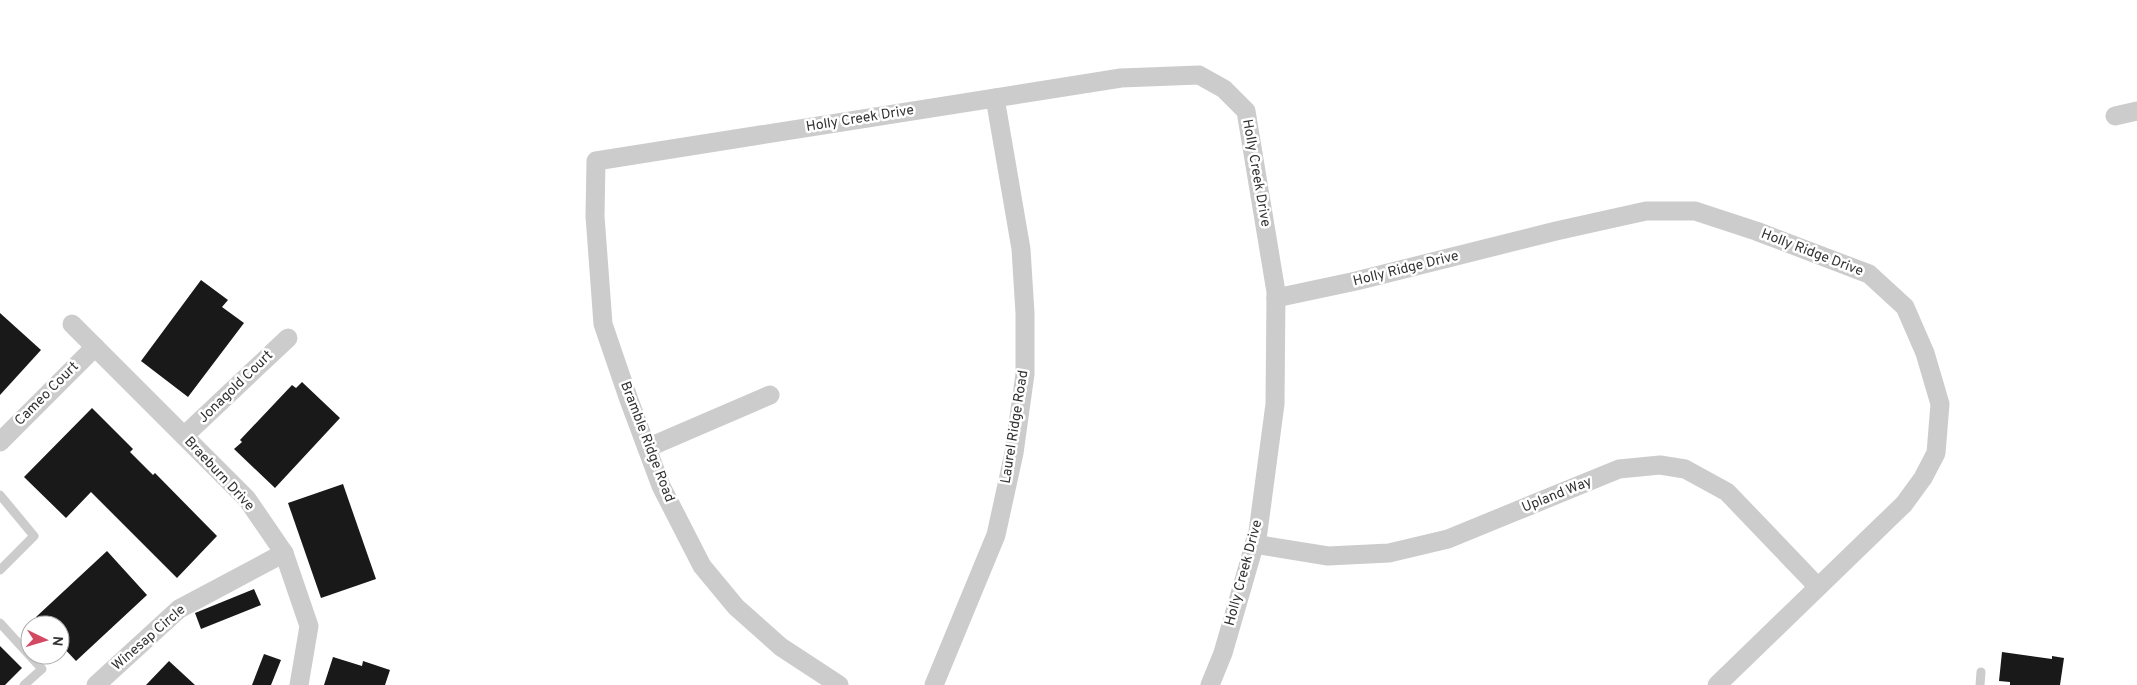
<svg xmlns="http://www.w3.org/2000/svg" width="2137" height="685" font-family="Overpass,sans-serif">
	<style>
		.building { fill: #191919 }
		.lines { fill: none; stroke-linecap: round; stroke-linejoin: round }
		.service { stroke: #ccc; stroke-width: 9 }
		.minor { stroke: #ccc; stroke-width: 19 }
		.labels { text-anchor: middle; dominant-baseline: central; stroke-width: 5; stroke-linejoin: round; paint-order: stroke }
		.street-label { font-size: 14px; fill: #323232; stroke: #fff }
	</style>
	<rect width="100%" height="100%" fill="#fff"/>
	<g class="building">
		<polygon points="201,280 228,300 222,307 244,323 188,397 141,361"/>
		<polygon points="0,313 41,350 0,395"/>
		<polygon points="302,382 340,418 275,488 234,449 242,442 240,440 292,385 296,388"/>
		<polygon points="92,408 133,449 130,452 153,475 155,473 217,536 177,578 91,492 66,518 24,477"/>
		<polygon points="343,484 376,579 321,598 288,503"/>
		<polygon points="107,551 147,595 76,661 60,644 60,625 43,625 36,617"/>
		<polygon points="254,589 261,605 201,629 195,613"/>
		<polygon points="0,646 22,668 5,685 0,685"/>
		<polygon points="2002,652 2052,659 2052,656 2064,658 2060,685 2010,685 2010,682 1999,681"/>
		<polygon points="264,654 281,660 271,685 252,685"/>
		<polygon points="333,657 362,666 363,661 390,670 385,685 324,685"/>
		<polygon points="169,661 195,685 146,685"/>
	</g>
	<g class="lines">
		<g class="service">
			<polyline points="0,495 34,536 0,570"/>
			<polyline points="0,623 42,669 24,685"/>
			<polyline points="1980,685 1981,672"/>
		</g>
		<g class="minor">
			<polyline points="2115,116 2137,111"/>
			<polyline points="1276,298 1356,281 1556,231 1646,211 1695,211 1756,231 1869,274 1905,307 1925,353 1940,404 1936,453 1923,478 1904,504 1717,685"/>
			<polyline points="72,324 247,499 284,553 309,626 299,685"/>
			<polyline points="184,436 288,338"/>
			<polyline points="0,442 95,347"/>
			<polyline points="647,448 770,395"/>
			<polyline points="1254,544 1328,556 1389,553 1448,539 1619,469 1660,465 1685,469 1727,492 1818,587"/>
			<polyline points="96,685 179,609 284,553"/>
			<polyline points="839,685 781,647 736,607 702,566 661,486 629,400 603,324 595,216 596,161 1121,78 1199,75 1224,89 1246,111 1276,292 1275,404 1258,532 1223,653 1210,685"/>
			<polyline points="934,685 996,535 1014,453 1025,374 1025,313 1021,249 995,98"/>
		</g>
	</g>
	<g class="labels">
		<g class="street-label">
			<text transform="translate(860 119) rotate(-9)">Holly Creek Drive</text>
			<text transform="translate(1256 173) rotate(80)">Holly Creek Drive</text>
			<text transform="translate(1812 253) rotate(21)">Holly Ridge Drive</text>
			<text transform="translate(1406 269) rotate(-14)">Holly Ridge Drive</text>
			<text transform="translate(236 387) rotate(-44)">Jonagold Court</text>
			<text transform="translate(47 394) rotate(-45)">Cameo Court</text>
			<text transform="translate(1015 427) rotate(-81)">Laurel Ridge Road</text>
			<text transform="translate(647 442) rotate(69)">Bramble Ridge Road</text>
			<text transform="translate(219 474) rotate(47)">Braeburn Drive</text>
			<text transform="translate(1557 495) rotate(-22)">Upland Way</text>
			<text transform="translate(1244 573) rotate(-75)">Holly Creek Drive</text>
			<text transform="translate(149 638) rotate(-41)">Winesap Circle</text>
		</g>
	</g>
	<g transform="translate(45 640) rotate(95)"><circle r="24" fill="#ffffff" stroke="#adadad"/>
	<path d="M0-4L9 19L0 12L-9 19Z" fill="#d34962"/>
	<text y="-8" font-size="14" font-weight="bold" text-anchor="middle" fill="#323232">N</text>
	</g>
</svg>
